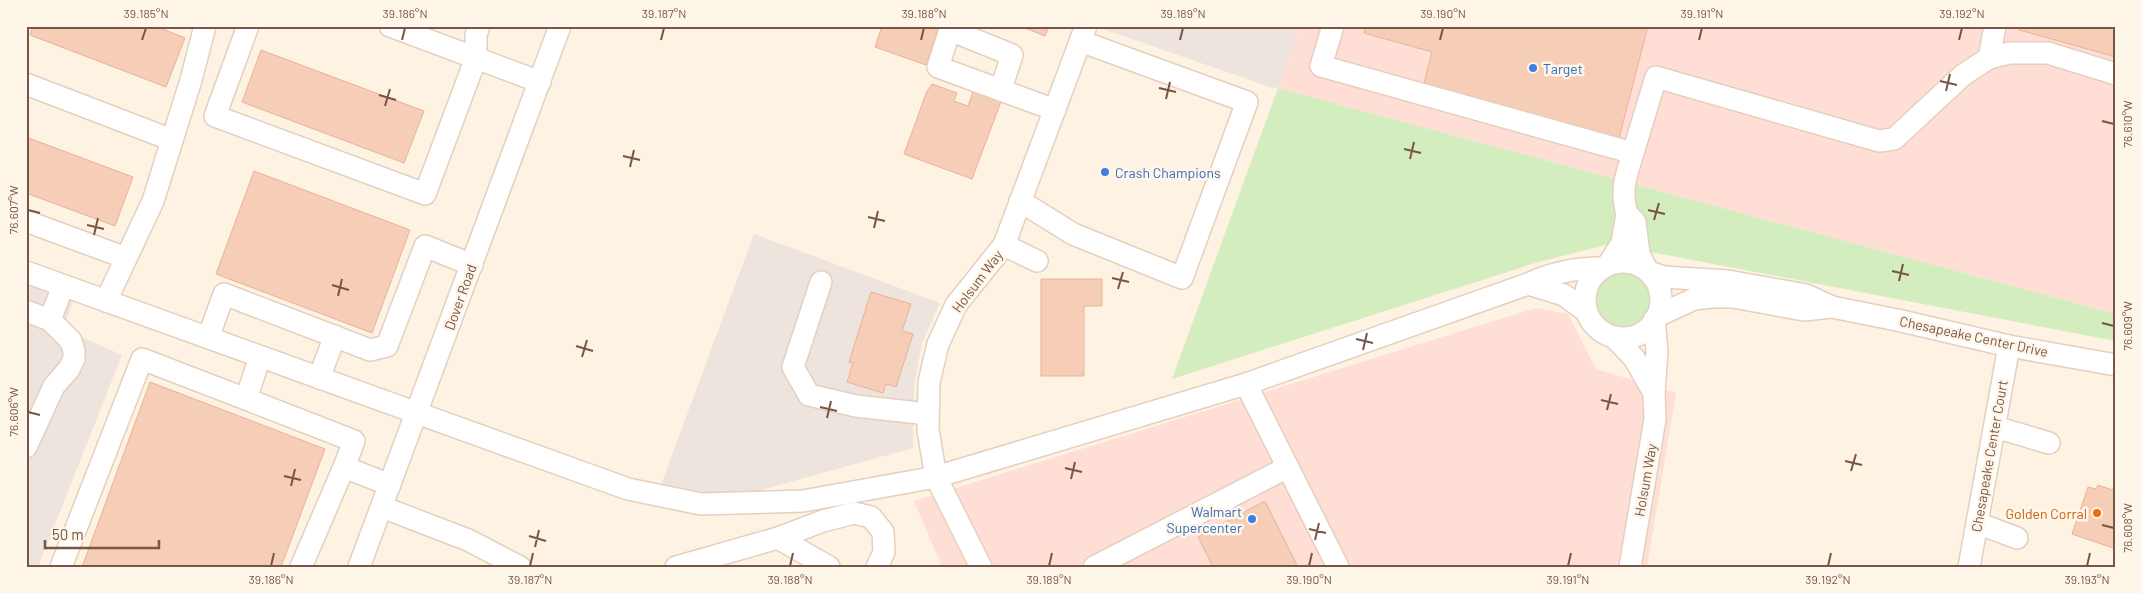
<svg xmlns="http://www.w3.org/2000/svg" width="2142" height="593" font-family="Barlow,sans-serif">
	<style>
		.commercial { fill: #ffdfd5 }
		.industrial { fill: #ede4dd }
		.green { fill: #d4edbf }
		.building { fill: #f6cdb7; stroke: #eab296 }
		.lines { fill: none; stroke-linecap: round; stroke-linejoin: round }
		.minor-casing { stroke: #e5cfbf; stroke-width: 24 }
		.minor { stroke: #fff; stroke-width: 21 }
		.ticks { fill: none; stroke: #785546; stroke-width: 2 }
		.shop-dot { fill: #3f7fe0; stroke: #fff6ea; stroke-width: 2 }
		.food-dot { fill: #e8710a; stroke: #fff6ea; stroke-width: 2 }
		.labels { text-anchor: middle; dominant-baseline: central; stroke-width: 5; stroke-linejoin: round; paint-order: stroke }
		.shop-label { font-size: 14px; fill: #366cbe; stroke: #fff6ea; text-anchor: start }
		.street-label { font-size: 14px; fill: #785546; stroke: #fff6ea }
		.food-label { font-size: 14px; fill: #c56008; stroke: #fff6ea; text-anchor: end }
		.neatline { fill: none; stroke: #785546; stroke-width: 2 }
		.ticks-label { font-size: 12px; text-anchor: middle; fill: #785546 }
	</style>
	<rect width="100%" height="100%" fill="#fef2e2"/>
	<g class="commercial">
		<polygon points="1300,26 2116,26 2116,314 1278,88"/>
		<polygon points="1536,308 1568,314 1596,369 1676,393 1647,567 942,567 914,501"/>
	</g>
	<g class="industrial">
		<polygon points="1104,26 1300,26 1278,88 1270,87 1103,29"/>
		<polygon points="754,234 940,303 922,343 914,385 913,448 703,506 673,501 662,482"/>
		<polygon points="26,270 77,290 63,329 122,355 38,567 26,567"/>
	</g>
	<g class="green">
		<polygon points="1278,88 2116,314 2116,341 1609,244 1535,263 1172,379"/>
		<circle cx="1623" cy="299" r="29"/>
	</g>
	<g class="building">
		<polygon points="33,26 155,26 185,38 166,87 30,35"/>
		<polygon points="882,26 939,26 926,65 875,47"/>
		<polygon points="1020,26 1049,26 1045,36"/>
		<polygon points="1366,26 1648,26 1619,138 1424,83 1432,52 1364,33"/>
		<polygon points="2020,26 2116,26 2116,57 2019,30"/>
		<polygon points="261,50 424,111 404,163 242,102"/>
		<polygon points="932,84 957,93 954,101 968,106 974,89 1002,99 972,179 904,154 927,91"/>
		<polygon points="26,137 133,177 115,226 26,193"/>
		<polygon points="254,171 410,230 372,333 216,274"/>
		<polygon points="1041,279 1102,279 1102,306 1084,306 1084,376 1041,376"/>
		<polygon points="871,292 911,304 902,331 913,334 896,387 886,384 883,393 847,382 853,363 849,362"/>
		<polygon points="150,382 325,449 281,567 82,567"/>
		<polygon points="2098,485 2116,491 2116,549 2072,534 2088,487 2096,489"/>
		<polygon points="1265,501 1298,567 1213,567 1198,537"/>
	</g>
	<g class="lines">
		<defs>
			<g id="minor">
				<polyline points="248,26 215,116 425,194 476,58 476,35 479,26"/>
				<polyline points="390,26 540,82"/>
				<polyline points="1333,26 1321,66 1633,153 1656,77 1879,141 1894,139 1963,75 1989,58 2009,53 2048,53 2116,74"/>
				<polyline points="1989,58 1995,26"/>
				<polyline points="26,84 172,140"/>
				<polyline points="1001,89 1012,55 950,30 938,67 1055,110"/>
				<polyline points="1020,201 1073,234 1182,278 1247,102 1080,41"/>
				<path d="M1627,214C1620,190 1626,176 1633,153"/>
				<polyline points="26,221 126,258"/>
				<polyline points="1004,245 1037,261"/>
				<circle cx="1623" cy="300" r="38"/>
				<polyline points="1608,265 1622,243 1627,214 1635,222 1639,254 1647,270"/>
				<path d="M26,272L628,489L701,504L803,501L936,477L1246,384L1528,284C1551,273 1575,268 1601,268"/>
				<polyline points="1649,272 1664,277 1728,281 1806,295 1832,307 1897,320 2009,346 2116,365"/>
				<polyline points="821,282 793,367 809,395 856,406 928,414"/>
				<polyline points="1528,284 1564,295 1587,312"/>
				<polyline points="106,301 153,201 191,80 205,26"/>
				<polyline points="26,311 50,320 71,341 74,351 74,359 69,369 54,386 26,447"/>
				<polyline points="1657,316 1694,299 1712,297 1733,297 1804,310 1832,307"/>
				<polyline points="50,320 63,286"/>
				<polyline points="1614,337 1634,358 1654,393"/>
				<polyline points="208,338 224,294 370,350 387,346 425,246 472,265"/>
				<polyline points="260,357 246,399 354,441 344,467 390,485"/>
				<polyline points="319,378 335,336"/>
				<polyline points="1246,384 1338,567"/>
				<polyline points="1995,427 2049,443"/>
				<polyline points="382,507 468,540 520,567"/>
				<polyline points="1977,523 2017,538"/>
				<polyline points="778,538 829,567"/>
				<polyline points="61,567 142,359 246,399"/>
				<polyline points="301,567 344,467"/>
				<polyline points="359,567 560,26"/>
				<polyline points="676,567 778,538 823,521 854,513 871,517 883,532 884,552 877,567"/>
				<polyline points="981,567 936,477 928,430 929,382 938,344 956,305 1004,245 1086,26"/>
				<polyline points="1094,567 1288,467"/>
				<polyline points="1630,567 1655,419 1654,393 1657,351 1654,320"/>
				<polyline points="1969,567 2009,346"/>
			</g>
		</defs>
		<use href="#minor" class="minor-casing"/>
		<use href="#minor" class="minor"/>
	</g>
	<path class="ticks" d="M142,40L146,28M402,40L405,28M661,40L664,28M921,40L924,28M1180,40L1183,28M1440,40L1443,28M1699,40L1702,28M1959,40L1962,28M1940,81L1957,85M1159,88L1176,92M1946,91L1950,74M379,95L396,100M1166,99L1170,82M385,106L390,89M2102,121L2114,124M1404,149L1421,153M623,156L640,160M1410,159L1414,142M630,167L634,150M28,210L40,213M1648,210L1665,214M868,217L885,221M1654,220L1659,203M87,225L104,229M874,228L878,211M94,235L98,218M1892,271L1909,275M1112,278L1129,282M1899,281L1903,264M332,285L349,290M1118,289L1123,272M338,296L342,279M2102,323L2114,326M1356,339L1373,343M576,346L593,351M1363,350L1367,333M582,357L587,340M1601,400L1618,404M820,407L837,411M1607,410L1611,394M28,412L40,415M827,418L831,401M1845,461L1862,465M1065,468L1082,472M1851,471L1856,454M284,476L301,480M1071,479L1075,462M291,486L295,469M2102,525L2114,528M1309,529L1326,533M529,536L546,541M1315,540L1319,523M535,547L539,530M271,566L274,553M530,566L533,553M790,566L793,553M1049,566L1052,553M1309,566L1312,553M1568,566L1571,553M1828,566L1831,553M2087,566L2090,553"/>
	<g class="shop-dot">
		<circle cx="1533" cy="68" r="5"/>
		<circle cx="1105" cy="172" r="5"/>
		<circle cx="1252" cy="519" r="5"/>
	</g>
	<circle class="food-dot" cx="2097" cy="513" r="5"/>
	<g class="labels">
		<g class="shop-label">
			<text x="1543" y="68">Target</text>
			<text x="1115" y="172">Crash Champions</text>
			<text x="1242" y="511" text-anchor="end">Walmart<tspan x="1242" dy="16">Supercenter</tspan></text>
		</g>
		<g class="street-label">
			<text transform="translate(977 281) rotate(-53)">Holsum Way</text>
			<text transform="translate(460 297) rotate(-70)">Dover Road</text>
			<text transform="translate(1974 336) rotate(12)">Chesapeake Center Drive</text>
			<text transform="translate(1989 456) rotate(-80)">Chesapeake Center Court</text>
			<text transform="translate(1645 480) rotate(-80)">Holsum Way</text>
		</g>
		<g class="food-label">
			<text x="2087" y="513">Golden Corral</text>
		</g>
	</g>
	<rect width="2142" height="593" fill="none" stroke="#fff6ea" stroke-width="55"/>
	<path d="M45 540v8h114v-8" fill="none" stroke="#785546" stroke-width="2.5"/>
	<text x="52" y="540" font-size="15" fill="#785546" stroke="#fff6ea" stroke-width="4" paint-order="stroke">50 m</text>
	<rect x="28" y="28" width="2086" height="538" class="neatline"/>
	<g class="ticks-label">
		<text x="146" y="18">39.185°N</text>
		<text x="405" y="18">39.186°N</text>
		<text x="664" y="18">39.187°N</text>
		<text x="924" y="18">39.188°N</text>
		<text x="1183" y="18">39.189°N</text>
		<text x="1443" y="18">39.190°N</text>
		<text x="1702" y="18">39.191°N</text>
		<text x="1962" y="18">39.192°N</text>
		<text transform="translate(2128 124) rotate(-90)" y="4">76.610°W</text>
		<text transform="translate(14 210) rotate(-90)" y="4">76.607°W</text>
		<text transform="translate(2128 326) rotate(-90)" y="4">76.609°W</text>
		<text transform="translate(14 412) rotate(-90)" y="4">76.606°W</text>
		<text transform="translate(2128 528) rotate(-90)" y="4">76.608°W</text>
		<text x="271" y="584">39.186°N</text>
		<text x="530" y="584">39.187°N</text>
		<text x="790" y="584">39.188°N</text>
		<text x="1049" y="584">39.189°N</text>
		<text x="1309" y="584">39.190°N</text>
		<text x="1568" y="584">39.191°N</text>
		<text x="1828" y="584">39.192°N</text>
		<text x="2087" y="584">39.193°N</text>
	</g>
</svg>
